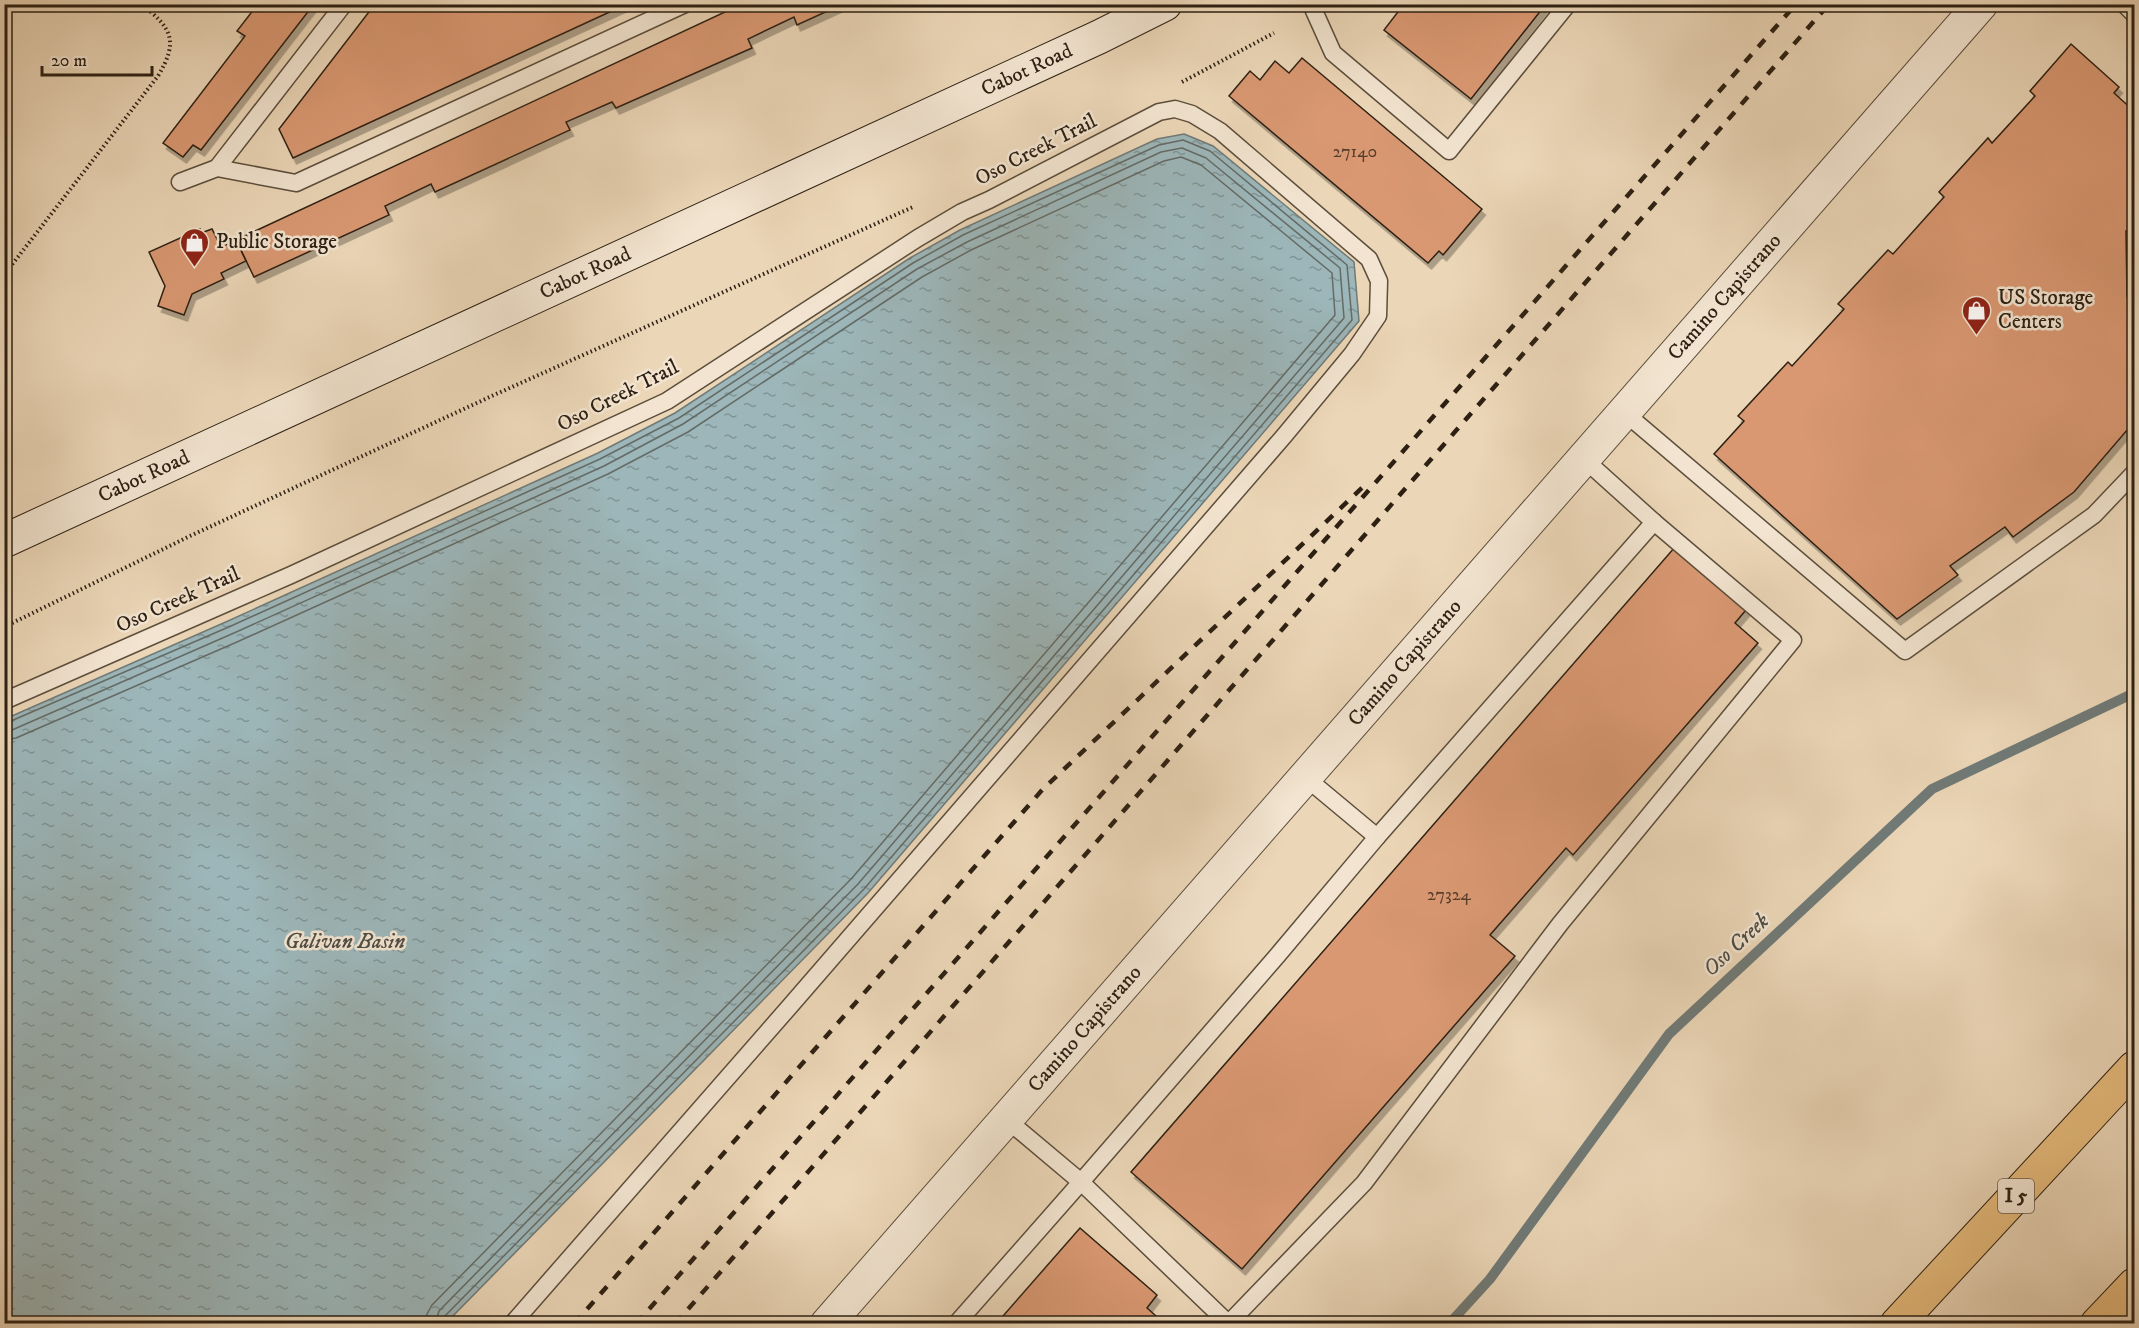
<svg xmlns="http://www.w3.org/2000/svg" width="2139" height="1328" font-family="'IM FELL DW Pica',serif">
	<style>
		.water { fill: url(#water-ripples); stroke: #707a77; stroke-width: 1.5 }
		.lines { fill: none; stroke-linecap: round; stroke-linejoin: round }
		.shore { stroke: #646b66; stroke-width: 1.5 }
		.stream { stroke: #707a77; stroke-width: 10 }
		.building { fill: #d99872; stroke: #2d2013; stroke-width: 1.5; filter: url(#shadow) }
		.lane-casing { stroke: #5c4e3c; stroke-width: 19 }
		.street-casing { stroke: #5c4e3c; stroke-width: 35 }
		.secondary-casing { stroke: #2d2013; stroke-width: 35 }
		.highway-casing { stroke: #2d2013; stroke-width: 35 }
		.path { stroke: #2d2013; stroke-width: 4; stroke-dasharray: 1.5 3; stroke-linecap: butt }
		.lane { stroke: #f2e4d0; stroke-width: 16 }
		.street { stroke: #f2e4d0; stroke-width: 33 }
		.secondary { stroke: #f2e4d0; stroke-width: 33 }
		.highway { stroke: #e6bb7c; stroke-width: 33 }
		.rail { stroke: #2d2013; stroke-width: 4.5; stroke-dasharray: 10 10; stroke-linecap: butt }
		.labels { text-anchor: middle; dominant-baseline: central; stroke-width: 5; stroke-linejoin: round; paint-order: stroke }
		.number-label { font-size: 18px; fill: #583e2b }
		.shield { fill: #f2e4d0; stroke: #685b4c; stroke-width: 1.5 }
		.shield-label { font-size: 20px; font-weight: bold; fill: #2d2013 }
		.street-label { font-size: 21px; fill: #2d2013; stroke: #f2e4d0 }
		.poi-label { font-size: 21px; fill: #2d2013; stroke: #f2e4d0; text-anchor: start }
		.water-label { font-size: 22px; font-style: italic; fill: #4e4d45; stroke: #f2e4d0 }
	</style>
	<defs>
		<pattern id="water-ripples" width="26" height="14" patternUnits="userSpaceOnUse" patternTransform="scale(1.5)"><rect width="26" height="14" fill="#9cb6b9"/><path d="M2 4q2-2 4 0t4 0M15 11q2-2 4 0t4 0" fill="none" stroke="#809495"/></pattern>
		<filter id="shadow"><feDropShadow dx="3.5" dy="6" stdDeviation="0" flood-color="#0004"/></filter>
	</defs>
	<rect width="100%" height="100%" fill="#ebd6b7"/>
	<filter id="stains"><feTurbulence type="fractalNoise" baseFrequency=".00333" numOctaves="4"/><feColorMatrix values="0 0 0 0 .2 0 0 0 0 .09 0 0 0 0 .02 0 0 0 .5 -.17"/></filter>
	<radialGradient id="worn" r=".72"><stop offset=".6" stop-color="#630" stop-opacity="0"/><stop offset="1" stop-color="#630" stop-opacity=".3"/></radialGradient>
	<polygon class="water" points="1184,134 1213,146 1354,262 1359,321 868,893 446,1323 5,1323 5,719 228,621 598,453 675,413 910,258 960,230 1157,139"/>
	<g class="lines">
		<g class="shore">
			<polyline points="4,724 231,626 600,459 679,418 913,263 963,235 1159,145 1183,140 1210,151 1347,265 1352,320 864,889 444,1317 442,1324"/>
			<polyline points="4,731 12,730 234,633 604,466 683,424 917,269 967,242 1161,152 1182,148 1206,158 1340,268 1344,318 858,884 439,1311 435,1324"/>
			<polyline points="4,740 16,738 237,642 608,474 688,432 922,277 971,250 1164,161 1181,157 1201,165 1332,273 1335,315 852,878 432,1305 427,1314 426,1324"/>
		</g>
		<polyline class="stream" points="1449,1324 1490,1279 1669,1034 1932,789 2134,693"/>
	</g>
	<g class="building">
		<polygon points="258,4 314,4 201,150 193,145 183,157 163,143 245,36 237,31"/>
		<polygon points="375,4 627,4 293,158 279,129"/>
		<polygon points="742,4 843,4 797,25 794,17 748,39 752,48 616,108 612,102 566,122 570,130 435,192 431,184 385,206 389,215 254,277 236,240"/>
		<polygon points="1404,4 1546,4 1471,99 1384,30"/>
		<polygon points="2071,44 2119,87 2114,93 2134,111 2134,231 2126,231 2127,297 2134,297 2134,422 2074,492 2013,537 2005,527 1950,566 1958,575 1897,619 1714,454 1744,421 1738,416 1788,362 1792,366 1844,309 1838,304 1888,250 1893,254 1944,197 1939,192 1988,138 1992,143 2035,96 2030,91"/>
		<polygon points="1302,58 1482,209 1443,255 1439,251 1428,263 1229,96 1250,71 1260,80 1275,61 1289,73"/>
		<polygon points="200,229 201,233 212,229 221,247 236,240 246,261 221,273 224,279 192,294 184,315 158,306 165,286 149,252"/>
		<polygon points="1675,547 1746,610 1735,623 1758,643 1573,855 1566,848 1490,935 1515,956 1242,1269 1131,1172"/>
		<polygon points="1080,1228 1157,1295 1147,1308 1165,1324 996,1324"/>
	</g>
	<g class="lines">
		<defs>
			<g id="lane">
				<polyline points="1311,4 1333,53 1449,151 1568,4"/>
				<polyline points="2124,4 2134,14"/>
				<polyline points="217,168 344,4"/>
				<polyline points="180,182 217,168 296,183 685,4"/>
				<polyline points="1625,413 1905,651 2094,515 2134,473"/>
				<polyline points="4,701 291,575 667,401 918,238 962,212 989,200 1159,112 1175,109 1192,114 1220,131 1369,259 1379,281 1378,316 1352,354 1284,436 791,1005 512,1324"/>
				<polyline points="1377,837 1654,522"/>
				<polyline points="1228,1323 1081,1182 1277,956 1377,837 1305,777"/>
				<polyline points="956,1324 1081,1182 1006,1119"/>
				<polyline points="1228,1324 1364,1183 1560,924 1793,640 1654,522 1584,459"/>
			</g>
			<g id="street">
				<path id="s1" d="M827,1324L1981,4"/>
			</g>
			<g id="secondary">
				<path id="s2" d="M4,541L1099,37L1165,4"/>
			</g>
			<g id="highway">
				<polyline points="1897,1324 2134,1068"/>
				<polyline points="2097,1324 2134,1285"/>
			</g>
		</defs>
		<use href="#lane" class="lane-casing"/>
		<use href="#street" class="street-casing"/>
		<use href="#secondary" class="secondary-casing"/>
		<use href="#highway" class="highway-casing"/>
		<g class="path">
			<polyline points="1182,82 1274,33"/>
			<path d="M4,275L158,76C179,41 172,28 141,4"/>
			<polyline points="4,627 190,536 494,395 913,207"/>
		</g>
		<use href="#lane" class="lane"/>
		<use href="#street" class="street"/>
		<use href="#secondary" class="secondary"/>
		<use href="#highway" class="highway"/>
		<g class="rail">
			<polyline points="574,1324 1043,789 1364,486"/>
			<polyline points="636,1324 1796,4"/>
			<polyline points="675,1324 1829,4"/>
		</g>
	</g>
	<defs>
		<symbol id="shop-pin" viewBox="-11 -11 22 30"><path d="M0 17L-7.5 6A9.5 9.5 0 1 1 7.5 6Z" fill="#8f2418" stroke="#f2e4d0"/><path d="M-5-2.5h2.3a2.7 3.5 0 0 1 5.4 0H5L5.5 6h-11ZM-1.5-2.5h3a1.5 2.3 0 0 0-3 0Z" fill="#fff"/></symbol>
	</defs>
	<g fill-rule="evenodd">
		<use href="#shop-pin" x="178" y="226" width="33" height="45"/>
		<use href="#shop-pin" x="1960" y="294" width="33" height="45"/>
	</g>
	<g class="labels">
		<g class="number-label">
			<text x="1355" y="152">27140</text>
			<text x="1449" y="895">27324</text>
		</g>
		<rect class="shield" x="1998" y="1179" width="36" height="34" rx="4.5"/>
		<g class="shield-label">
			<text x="2016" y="1196">I 5</text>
		</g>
		<g class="street-label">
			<text stroke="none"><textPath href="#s2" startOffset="1126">Cabot Road</textPath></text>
			<text transform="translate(1036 150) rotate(-27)">Oso Creek Trail</text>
			<text stroke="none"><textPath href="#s2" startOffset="640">Cabot Road</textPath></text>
			<text stroke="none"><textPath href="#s1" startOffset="1364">Camino Capistrano</textPath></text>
			<text transform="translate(618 396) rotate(-27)">Oso Creek Trail</text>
			<text stroke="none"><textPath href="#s2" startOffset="154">Cabot Road</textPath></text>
			<text transform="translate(178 600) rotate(-24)">Oso Creek Trail</text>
			<text stroke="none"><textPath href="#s1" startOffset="878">Camino Capistrano</textPath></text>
			<text stroke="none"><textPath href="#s1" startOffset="392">Camino Capistrano</textPath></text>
		</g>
		<g class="poi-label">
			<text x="216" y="242">Public Storage</text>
			<text x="1998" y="298">US Storage<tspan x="1998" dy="24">Centers</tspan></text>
		</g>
		<g class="water-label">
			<text x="345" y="941">Galivan Basin</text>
			<text transform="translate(1736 945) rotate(-43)">Oso Creek</text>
		</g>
	</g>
	<rect width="2139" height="1328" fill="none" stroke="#ebd6b7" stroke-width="24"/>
	<rect x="6" y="6" width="2127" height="1316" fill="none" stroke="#2d2013" stroke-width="3"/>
	<rect x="12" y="12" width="2115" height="1304" fill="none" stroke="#2d2013" stroke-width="1.5"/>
	<path d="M42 66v9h110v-9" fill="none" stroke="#2d2013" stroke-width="3"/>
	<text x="51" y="66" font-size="18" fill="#2d2013" stroke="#f2e4d0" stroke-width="4.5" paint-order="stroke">20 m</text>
	<rect width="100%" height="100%" filter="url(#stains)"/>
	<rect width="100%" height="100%" fill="url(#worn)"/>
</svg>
